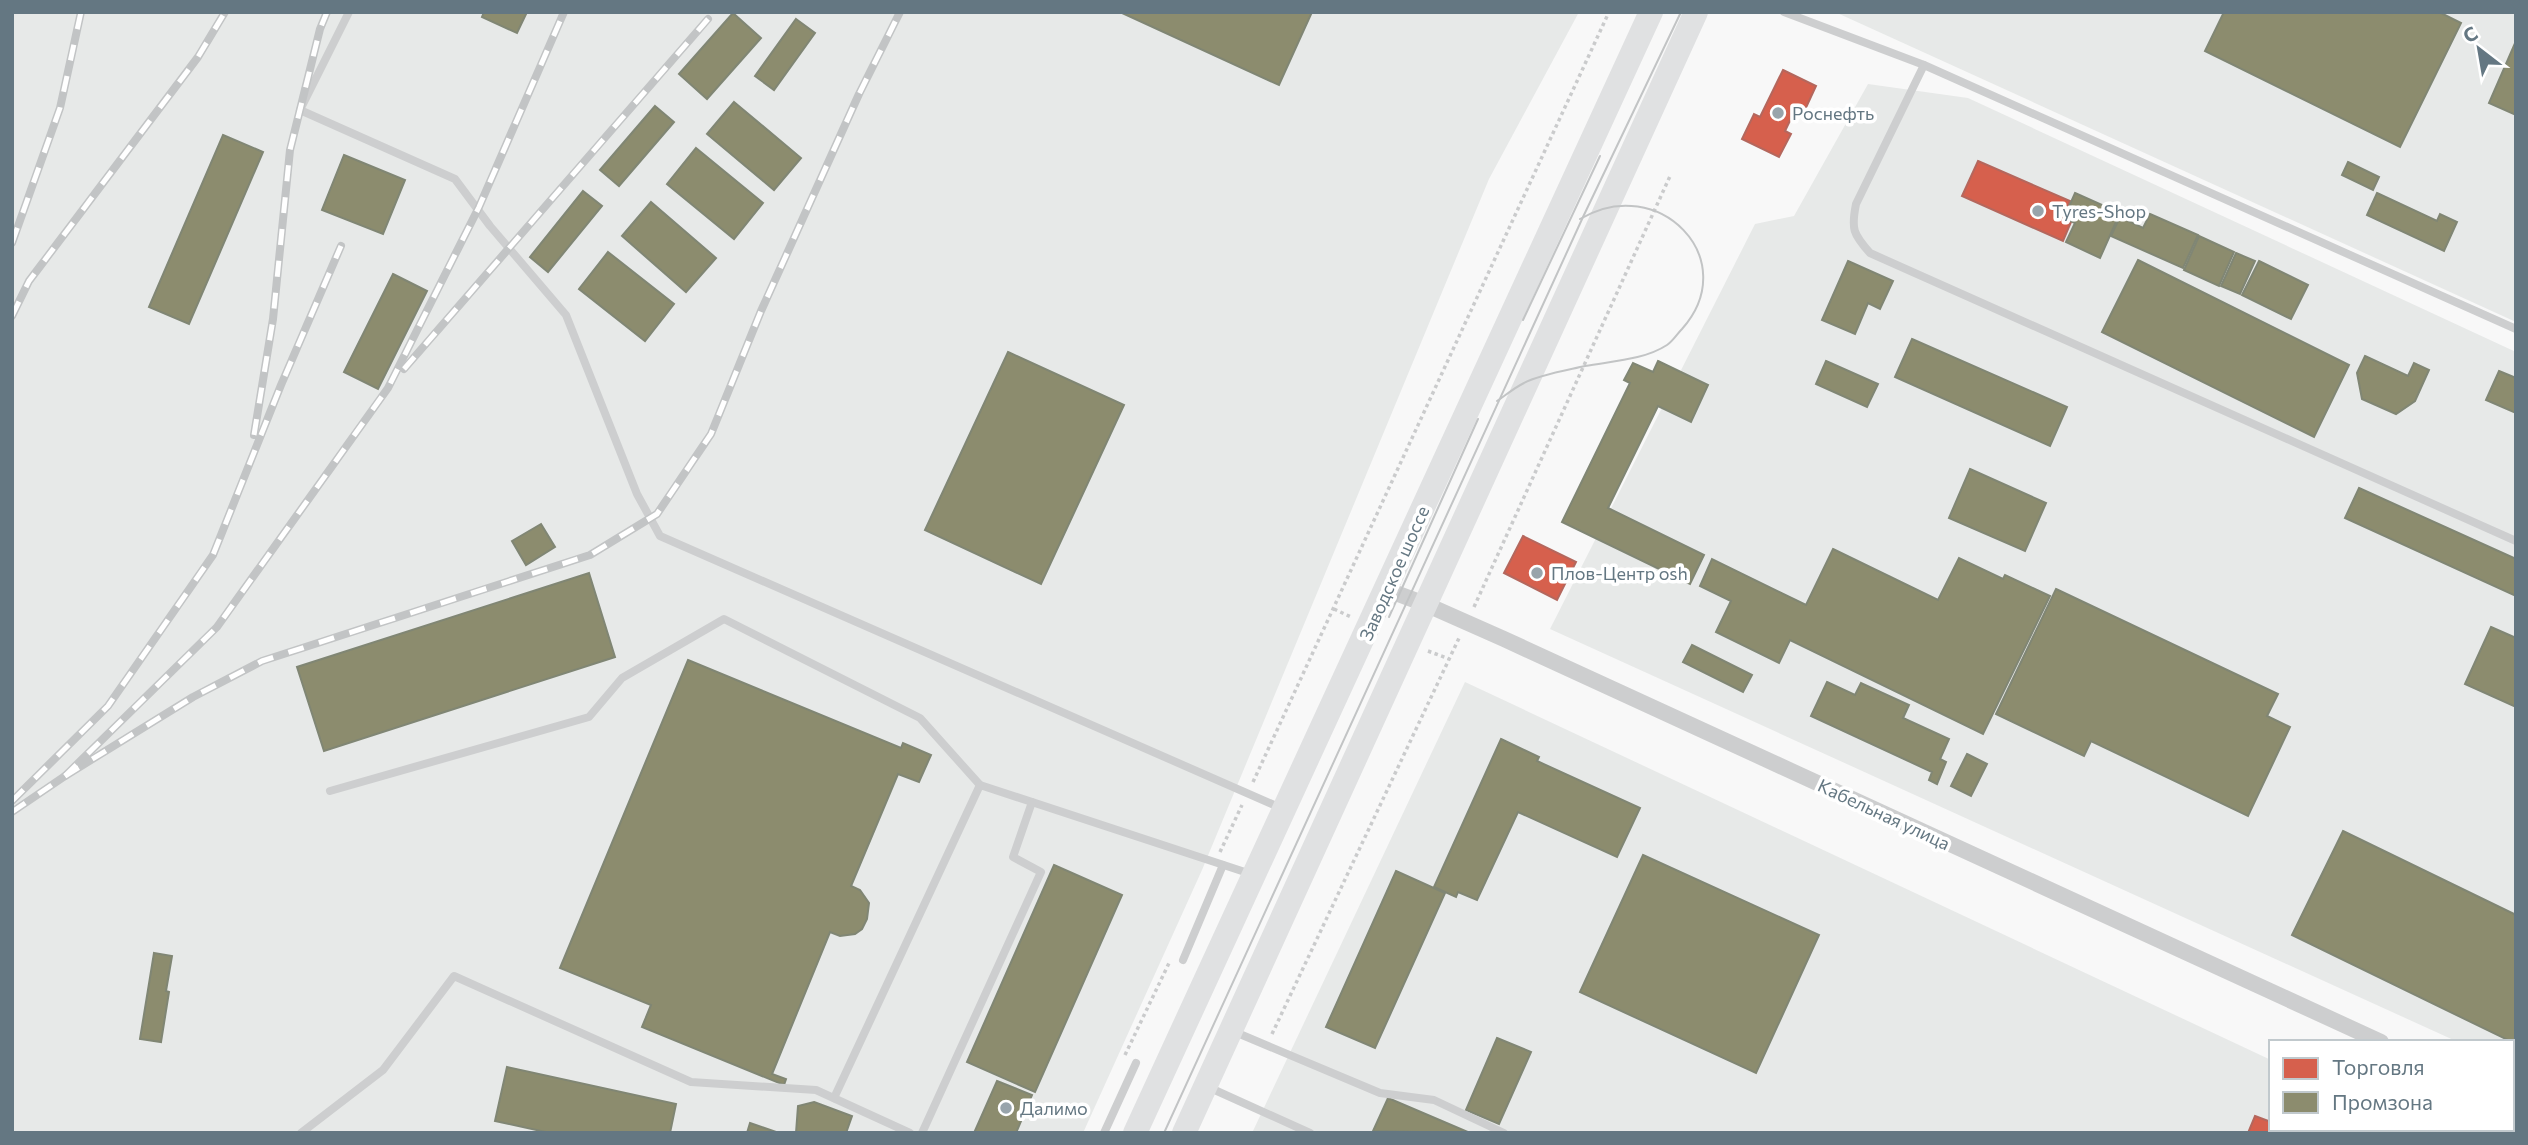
<svg xmlns="http://www.w3.org/2000/svg" width="2528" height="1145" font-family="Commissioner,sans-serif">
	<style>
		.built { fill: #e7e9e8 }
		.shops { fill: #d6604d; stroke: #b4675d; stroke-width: 2 }
		.industry { fill: #8c8c6e; stroke: #808674; stroke-width: 2 }
		.lines { fill: none; stroke-linecap: round; stroke-linejoin: round }
		.path { stroke: #cacbcc; stroke-width: 3.5; stroke-dasharray: 3.5 3.5; stroke-linecap: butt }
		.lane { stroke: #cdcecf; stroke-width: 8 }
		.street { stroke: #cdcecf; stroke-width: 16 }
		.primary { stroke: #e0e1e2; stroke-width: 24 }
		.tram { stroke: #c2c4c5; stroke-width: 2 }
		.rail-casing { stroke: #c2c4c5; stroke-width: 8 }
		.rail { stroke: #fff; stroke-width: 5; stroke-dasharray: 16; stroke-linecap: butt }
		.poi-dot { fill: #98a4ab; stroke: #fff; stroke-width: 2.5 }
		.labels { text-anchor: middle; dominant-baseline: central; stroke-width: 7; stroke-linejoin: round; paint-order: stroke }
		.poi-label { font-size: 18px; fill: #647782; stroke: #fff; text-anchor: start }
		.street-label { font-size: 18px; fill: #647782; stroke: #fff }
	</style>
	<rect width="100%" height="100%" fill="#f8f8f8"/>
	<g class="built">
		<polygon points="12,12 1579,12 1489,179 1202,870 1083,1133 12,1133"/>
		<polygon points="1835,12 2516,12 2516,322"/>
		<polygon points="1868,84 1968,98 2516,352 2516,1068 2512,1066 2512,1042 2458,1042 1550,629 1755,224 1794,216"/>
		<polygon points="1465,682 2271,1060 2271,1129 2418,1129 2426,1133 1252,1133"/>
	</g>
	<g class="shops">
		<polygon points="1783,70 1816,86 1804,112 1796,108 1785,131 1791,134 1779,157 1742,139 1754,114 1760,117"/>
		<polygon points="1978,161 2070,201 2063,218 2071,222 2063,241 1962,196"/>
		<polygon points="1523,536 1576,562 1557,600 1504,573"/>
		<polygon points="2255,1116 2271,1122 2271,1129 2279,1129 2278,1133 2248,1133"/>
	</g>
	<g class="industry">
		<polygon points="484,12 527,12 517,33 482,17"/>
		<polygon points="1120,12 1312,12 1279,85"/>
		<polygon points="2224,12 2439,12 2461,23 2400,147 2205,51"/>
		<polygon points="733,13 761,38 707,99 679,74"/>
		<polygon points="796,19 815,33 774,90 755,76"/>
		<polygon points="2516,41 2516,115 2489,103"/>
		<polygon points="734,102 801,158 774,190 707,134"/>
		<polygon points="655,106 674,122 619,186 600,170"/>
		<polygon points="223,135 263,152 189,324 149,307"/>
		<polygon points="696,148 763,203 734,239 667,184"/>
		<polygon points="344,155 405,180 383,234 322,210"/>
		<polygon points="2348,162 2379,177 2373,190 2342,175"/>
		<polygon points="583,191 602,206 548,272 530,257"/>
		<polygon points="2075,193 2120,213 2100,258 2066,242 2075,223 2064,218"/>
		<polygon points="2377,193 2437,221 2440,214 2457,222 2444,251 2367,215"/>
		<polygon points="651,202 716,258 686,292 622,236"/>
		<polygon points="2150,214 2198,235 2183,268 2111,236 2120,217 2143,228"/>
		<polygon points="2199,236 2234,252 2219,286 2184,270"/>
		<polygon points="608,252 674,304 645,341 579,289"/>
		<polygon points="2236,253 2255,261 2240,294 2221,286"/>
		<polygon points="2138,260 2349,365 2314,437 2102,332"/>
		<polygon points="1848,261 1893,281 1880,309 1868,303 1855,334 1822,320"/>
		<polygon points="2259,261 2308,285 2291,319 2242,295"/>
		<polygon points="393,274 427,291 378,389 344,372"/>
		<polygon points="1912,339 2067,407 2050,446 1895,377"/>
		<polygon points="1008,352 1124,405 1041,584 925,530"/>
		<polygon points="2365,356 2408,376 2414,363 2429,370 2415,401 2396,414 2362,399 2357,373"/>
		<polygon points="1658,361 1708,385 1691,422 1658,406 1608,508 1704,555 1690,584 1562,522 1630,383 1624,380 1633,363 1653,372"/>
		<polygon points="1826,361 1878,384 1867,407 1816,384"/>
		<polygon points="2499,371 2516,378 2516,413 2486,400"/>
		<polygon points="1970,469 2046,503 2025,551 1949,518"/>
		<polygon points="2359,488 2516,559 2516,596 2345,518"/>
		<polygon points="541,524 555,547 526,565 512,541"/>
		<polygon points="1833,549 1938,600 1959,558 2003,579 2005,575 2050,596 1983,734 1790,640 1779,663 1716,632 1731,601 1700,586 1712,559 1806,605"/>
		<polygon points="589,573 615,657 324,751 297,667"/>
		<polygon points="2056,589 2278,694 2267,716 2290,727 2248,816 2091,741 2084,756 1996,714"/>
		<polygon points="2491,627 2516,638 2516,707 2465,684"/>
		<polygon points="1692,645 1752,675 1743,692 1683,662"/>
		<polygon points="688,660 901,748 903,743 931,755 919,782 898,774 851,886 860,890 869,903 867,919 862,929 855,934 840,936 830,932 772,1074 786,1079 784,1085 642,1027 651,1005 560,968"/>
		<polygon points="1827,682 1855,695 1861,683 1909,705 1903,718 1949,739 1940,759 1946,762 1937,784 1929,780 1932,772 1811,716"/>
		<polygon points="1501,739 1539,757 1537,761 1640,808 1617,857 1518,812 1477,900 1458,892 1456,897 1434,887"/>
		<polygon points="1967,754 1987,764 1971,796 1951,786"/>
		<polygon points="2343,831 2516,915 2516,1044 2292,935"/>
		<polygon points="1643,855 1819,935 1756,1073 1580,992"/>
		<polygon points="1054,865 1122,895 1035,1092 967,1062"/>
		<polygon points="1396,871 1445,893 1375,1048 1326,1027"/>
		<polygon points="154,953 172,956 166,991 169,992 161,1042 140,1039"/>
		<polygon points="1497,1038 1531,1052 1499,1124 1466,1110"/>
		<polygon points="507,1067 676,1104 670,1133 550,1133 495,1121"/>
		<polygon points="997,1081 1032,1095 1016,1133 974,1133"/>
		<polygon points="1388,1098 1470,1133 1373,1131"/>
		<polygon points="814,1102 852,1116 846,1133 796,1133 798,1106"/>
		<polygon points="750,1123 776,1132 775,1133 747,1133"/>
	</g>
	<g class="lines">
		<g class="path">
			<polyline points="1474,607 1671,174"/>
			<polyline points="1334,609 1351,617"/>
			<polyline points="1428,651 1449,659"/>
			<polyline points="1253,782 1609,12"/>
			<polyline points="1220,852 1242,805"/>
			<polyline points="1272,1034 1460,636"/>
			<polyline points="1125,1055 1170,961"/>
		</g>
		<g class="lane">
			<polyline points="349,12 300,110 455,179 490,226 566,315 637,494 660,536 1281,808"/>
			<polyline points="1784,12 1924,65 2516,329"/>
			<path d="M1924,65L1856,204C1851,229 1853,234 1870,253L2516,541"/>
			<polyline points="330,791 589,717 622,678 724,619 920,718 980,785"/>
			<polyline points="1183,960 1223,865"/>
			<polyline points="1235,1032 1380,1093 1434,1100 1504,1133"/>
			<polyline points="1208,1087 1310,1133"/>
			<polyline points="834,1098 980,785 1251,874"/>
			<polyline points="301,1133 383,1070 454,976 691,1082 816,1090 910,1133"/>
			<polyline points="922,1133 1041,872 1013,857 1032,802"/>
			<polyline points="1104,1133 1136,1063"/>
		</g>
		<g class="street">
			<polyline points="1385,589 1425,604 1504,639 2381,1042"/>
			<polyline points="2512,1102 2516,1104"/>
			<polyline points="2307,1133 2308,1129"/>
		</g>
		<g class="primary">
			<polyline points="1135,1133 1651,12"/>
			<polyline points="1184,1133 1696,12"/>
		</g>
		<g class="tram">
			<polyline points="1523,320 1600,156"/>
			<path d="M1497,401C1506,395 1514,388 1524,383C1538,375 1568,370 1585,366C1612,361 1644,360 1667,345C1673,341 1677,334 1682,329C1744,259 1658,172 1580,219"/>
			<polyline points="1389,617 1478,419"/>
			<polyline points="1164,1133 1583,217 1681,12"/>
		</g>
		<defs>
			<g id="rail">
				<polyline points="12,243 60,108 81,12"/>
				<polyline points="12,316 29,281 198,57 225,12"/>
				<polyline points="404,369 708,19"/>
				<polyline points="254,435 273,319 290,150 320,29 327,12"/>
				<polyline points="65,776 193,697 262,661 590,555 657,514 711,434 761,311 859,94 900,12"/>
				<polyline points="12,801 108,706 213,555 281,385 341,246"/>
				<polyline points="12,812 65,776 217,627 388,388 479,207 564,12"/>
			</g>
		</defs>
		<use href="#rail" class="rail-casing"/>
		<use href="#rail" class="rail"/>
	</g>
	<g class="poi-dot">
		<circle cx="1778" cy="113" r="7"/>
		<circle cx="2038" cy="211" r="7"/>
		<circle cx="1537" cy="573" r="7"/>
		<circle cx="1006" cy="1108" r="7"/>
	</g>
	<g class="labels">
		<g class="poi-label">
			<text x="1792" y="113">Роснефть</text>
			<text x="2052" y="211">Tyres-Shop</text>
			<text x="1551" y="573">Плов-Центр osh</text>
			<text x="1020" y="1108">Далимо</text>
		</g>
		<g class="street-label">
			<text transform="translate(1394 573) rotate(-66)">Заводское шоссе</text>
			<text transform="translate(1884 814) rotate(25)">Кабельная улица</text>
		</g>
	</g>
	<rect width="2528" height="1145" fill="none" stroke="#647782" stroke-width="28"/>
	<rect x="2269" y="1040" width="245" height="91" fill="#ffffff" stroke="#c1c9cd" stroke-width="2"/>
	<rect x="2283" y="1058" width="35" height="21" fill="#d6604d" stroke="#c1c9cd" stroke-width="2"/>
	<text x="2332" y="1075" font-size="21" fill="#647782">Торговля</text>
	<rect x="2283" y="1092" width="35" height="21" fill="#8c8c6e" stroke="#c1c9cd" stroke-width="2"/>
	<text x="2332" y="1110" font-size="21" fill="#647782">Промзона</text>
	<g transform="translate(2479 49) rotate(329)" stroke="#ffffff" stroke-width="5" paint-order="stroke">
	<path d="M0-5L12 26L0 18L-12 26Z" fill="#647782"/>
	<text y="-10" font-size="19" font-weight="bold" text-anchor="middle" fill="#647782">С</text>
	</g>
</svg>
